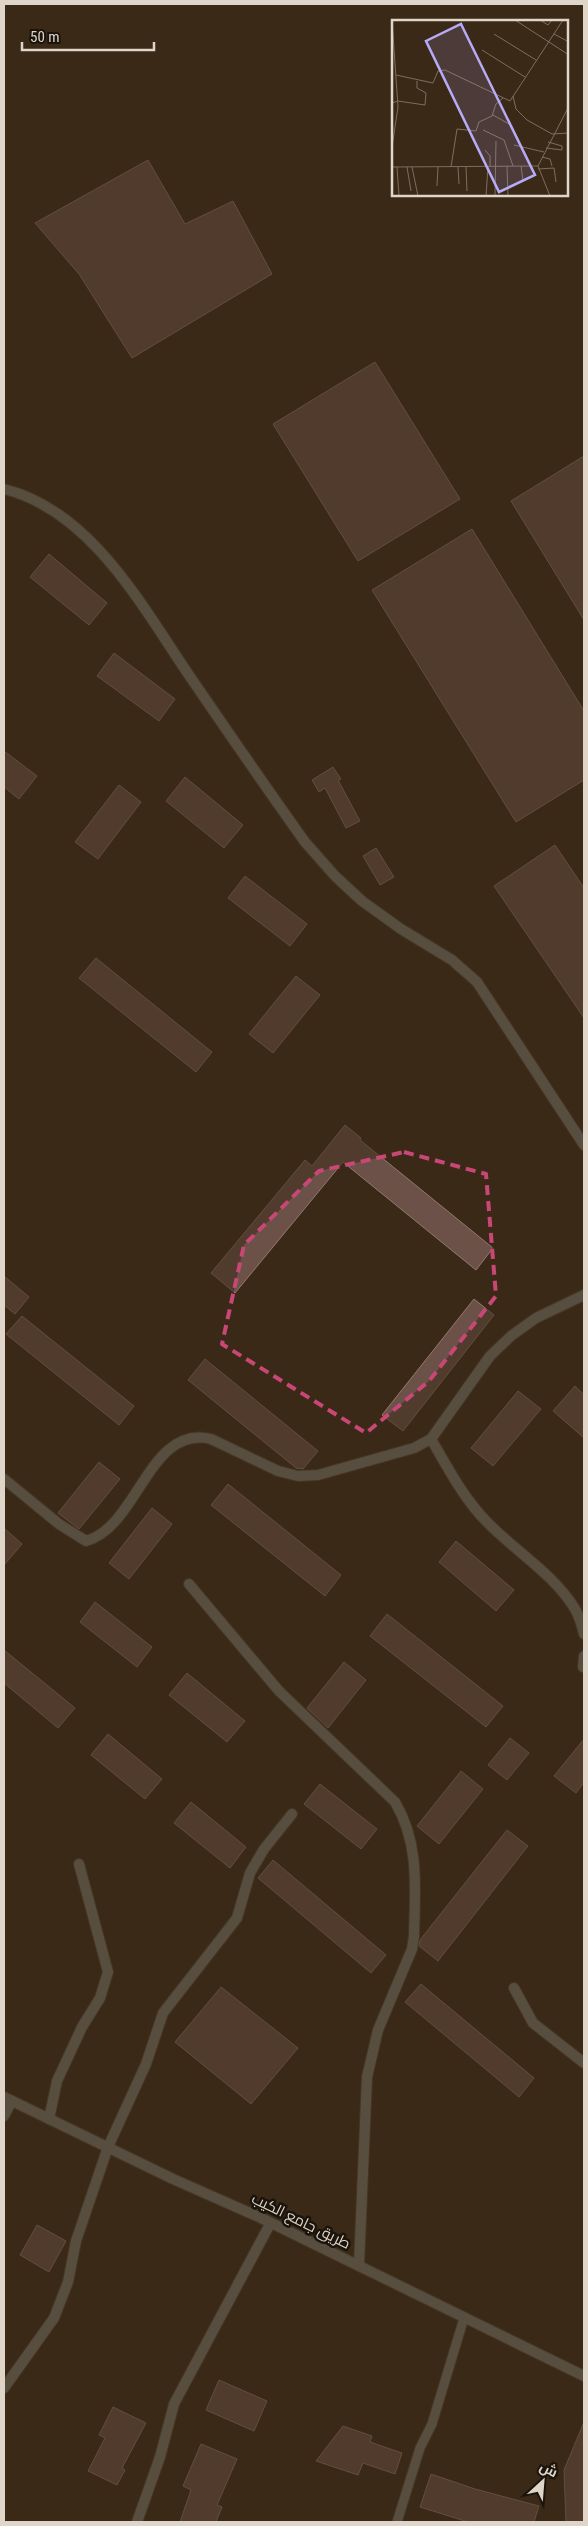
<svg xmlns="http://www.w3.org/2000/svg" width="588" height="2526" font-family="'Roboto Condensed',Cairo,sans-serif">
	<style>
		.building { fill: #6b5147; stroke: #94786d }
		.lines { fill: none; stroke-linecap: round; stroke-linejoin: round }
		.service-casing { stroke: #544533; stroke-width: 11 }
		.minor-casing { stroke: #544533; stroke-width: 12 }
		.service { stroke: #7d7a6f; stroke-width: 9 }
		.minor { stroke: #7d7a6f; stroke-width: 10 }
		.marked { fill: none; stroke: #c94776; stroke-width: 4; stroke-dasharray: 10 6; stroke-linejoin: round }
		.labels { text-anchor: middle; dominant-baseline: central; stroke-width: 5; stroke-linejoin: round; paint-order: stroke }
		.street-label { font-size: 15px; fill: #dfd5c9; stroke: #1b140c }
		.inset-road { fill: none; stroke: #7c6e5e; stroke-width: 1 }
		.view { fill: #b7abf8; fill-opacity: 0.15; stroke: #b7abf8; stroke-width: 2.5 }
		.inset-edge { fill: none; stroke: #dfd5c9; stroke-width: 2.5 }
	</style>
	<rect width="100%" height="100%" fill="#3a2917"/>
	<g class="building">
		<polygon points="148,160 185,224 233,201 272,274 132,358 79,274 35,223"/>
		<polygon points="375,362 460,499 358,561 273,424"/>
		<polygon points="584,456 584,620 511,501"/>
		<polygon points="472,529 584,711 584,780 516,822 372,590"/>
		<polygon points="49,554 107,603 89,625 30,577"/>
		<polygon points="114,653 175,699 159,721 97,676"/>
		<polygon points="4,751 37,776 19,799 4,787"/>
		<polygon points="333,767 341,779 338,780 360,821 346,828 325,788 319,792 312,780"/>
		<polygon points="185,777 243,825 224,848 166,801"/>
		<polygon points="119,785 141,802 98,859 75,842"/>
		<polygon points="555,845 584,888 584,1018 494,886"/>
		<polygon points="376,848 394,877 380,885 363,856"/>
		<polygon points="245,876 307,924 290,946 228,898"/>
		<polygon points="96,958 212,1052 196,1072 79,978"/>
		<polygon points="296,976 320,995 273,1053 249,1034"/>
		<polygon points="345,1125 361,1138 360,1140 493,1248 476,1270 343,1162 235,1293 211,1273 305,1160 312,1166"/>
		<polygon points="4,1276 29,1297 15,1314 4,1305"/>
		<polygon points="474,1299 494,1315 403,1431 382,1415"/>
		<polygon points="22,1316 134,1406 119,1425 6,1334"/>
		<polygon points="205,1359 318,1451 303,1469 296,1468 188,1380"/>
		<polygon points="575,1386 584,1395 584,1438 553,1411"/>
		<polygon points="518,1391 541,1409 493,1466 471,1448"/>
		<polygon points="99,1462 120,1479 79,1529 58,1513"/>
		<polygon points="228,1484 341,1575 325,1596 211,1505"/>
		<polygon points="152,1508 172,1524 129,1579 109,1563"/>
		<polygon points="4,1528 22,1544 4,1565"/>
		<polygon points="456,1541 514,1590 496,1611 439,1562"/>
		<polygon points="95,1602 152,1647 137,1667 80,1622"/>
		<polygon points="387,1614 503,1706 486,1727 370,1636"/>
		<polygon points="4,1650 75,1708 58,1728 4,1683"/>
		<polygon points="344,1662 366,1680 328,1728 307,1708"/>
		<polygon points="187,1673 245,1721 227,1742 169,1695"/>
		<polygon points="108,1734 162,1779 145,1799 91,1755"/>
		<polygon points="510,1738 529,1753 507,1780 488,1765"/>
		<polygon points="584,1739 584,1782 576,1793 554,1776"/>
		<polygon points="461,1771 483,1789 439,1844 417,1826"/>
		<polygon points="320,1784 377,1829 361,1849 304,1804"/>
		<polygon points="191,1802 246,1847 230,1868 174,1823"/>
		<polygon points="507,1830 528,1846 438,1961 419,1946 420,1940"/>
		<polygon points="273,1860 386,1955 371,1973 258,1878"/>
		<polygon points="421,1984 534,2078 519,2097 405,2002"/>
		<polygon points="221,1987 298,2048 251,2104 175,2042"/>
		<polygon points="37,2225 66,2241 49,2272 20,2255"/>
		<polygon points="219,2380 267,2401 254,2431 206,2410"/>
		<polygon points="113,2407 146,2423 122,2468 125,2470 117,2485 88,2471 105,2438 99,2435"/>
		<polygon points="584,2422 584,2522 566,2522 564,2470"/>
		<polygon points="343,2426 372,2436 370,2442 402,2453 395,2474 363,2463 358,2475 316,2461"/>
		<polygon points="201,2444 237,2459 217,2505 222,2507 216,2522 180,2522 191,2490 183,2486"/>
		<polygon points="431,2474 475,2489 539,2506 534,2522 468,2522 420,2507"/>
	</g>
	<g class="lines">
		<defs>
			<polyline id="service" points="397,2522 420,2448 432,2424 464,2318"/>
			<g id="minor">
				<path d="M4,489C93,511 144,610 193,681C230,735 267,789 305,842L335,876L362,901L401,929L452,960L477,982L584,1145"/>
				<path d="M431,1439C448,1468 464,1499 487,1522C515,1551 554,1574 575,1609C579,1616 582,1626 584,1634"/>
				<path d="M4,1479L59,1524L86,1541C138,1527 149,1424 211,1439L278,1471L298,1476L318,1475L414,1448L431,1439L490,1356L511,1336L536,1318L584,1295"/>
				<path d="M189,1584L279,1691L395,1802C420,1844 415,1889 414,1936L412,1949L378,2030L367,2077L359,2265"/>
				<polyline points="583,1667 584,1656"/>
				<polyline points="514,1988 533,2023 584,2063"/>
				<polyline points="4,2097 173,2179 259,2217 584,2376"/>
				<polyline points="4,2116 12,2101"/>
				<polyline points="49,2119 57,2081 82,2027 100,1998 108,1972 79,1864"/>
				<polyline points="4,2388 54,2318 68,2282 76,2241 108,2147 146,2064 163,2013 237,1918 250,1873 264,1849 292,1814"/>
				<polyline points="137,2522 160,2457 174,2404 270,2224"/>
			</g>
		</defs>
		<use href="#service" class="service-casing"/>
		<use href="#minor" class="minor-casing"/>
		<use href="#service" class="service"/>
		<use href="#minor" class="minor"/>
	</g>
	<path d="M0 0H588V2526H0ZM404,1152L486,1174L496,1296L429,1381L366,1433L222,1344L244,1245L319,1171Z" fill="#3a2917" fill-opacity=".55" fill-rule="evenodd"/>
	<path class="marked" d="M404,1152L486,1174L496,1296L429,1381L366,1433L222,1344L244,1245L319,1171Z"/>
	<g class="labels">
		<g class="street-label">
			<text transform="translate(301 2221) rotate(26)">طريق جامع الكيب</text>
		</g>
	</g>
	<g transform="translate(392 20)">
		<rect width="176" height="176" fill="#3a2917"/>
		<path class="inset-road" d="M123,0L177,35M148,0L156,5L160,0M102,14L144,40M162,14L177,22M90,30L133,57M4,55L41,63L46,51L53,50L118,81L171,0M121,76L124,89L135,100L160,114L177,113M0,83L6,81L33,85L34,73L25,68V61M101,95L117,104M91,110L112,120L121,146M122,125L152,132M0,127L6,87L0,0M154,128L170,130V126L156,122M93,130L98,136V146M150,137L158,139L160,146M115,146L116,176M129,146L131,161M0,147L146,146M5,147L7,176M15,147L19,171M20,147L26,176M59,147L65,109L84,111L87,102L100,96L104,84L111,78M66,147L67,164M74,147L75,171M146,149L162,148L164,162M45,166L46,147M94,176L96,147M103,176L104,121M158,176L146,146L177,86"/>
		<path class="view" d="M69,4L143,155L107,172L34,21Z"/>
		<rect width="176" height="176" class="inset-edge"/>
	</g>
	<rect width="588" height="2526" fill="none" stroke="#dfd5c9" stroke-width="10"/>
	<g transform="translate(543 2481) rotate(26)" stroke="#1b140c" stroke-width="4" paint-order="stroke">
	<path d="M0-4L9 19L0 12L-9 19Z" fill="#dfd5c9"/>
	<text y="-8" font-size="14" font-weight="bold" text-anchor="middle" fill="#dfd5c9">ش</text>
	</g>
	<path d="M22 42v8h132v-8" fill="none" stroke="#dfd5c9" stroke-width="2.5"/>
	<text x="30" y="42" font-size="15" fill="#dfd5c9" stroke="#1b140c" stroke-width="4" paint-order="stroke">50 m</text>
</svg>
